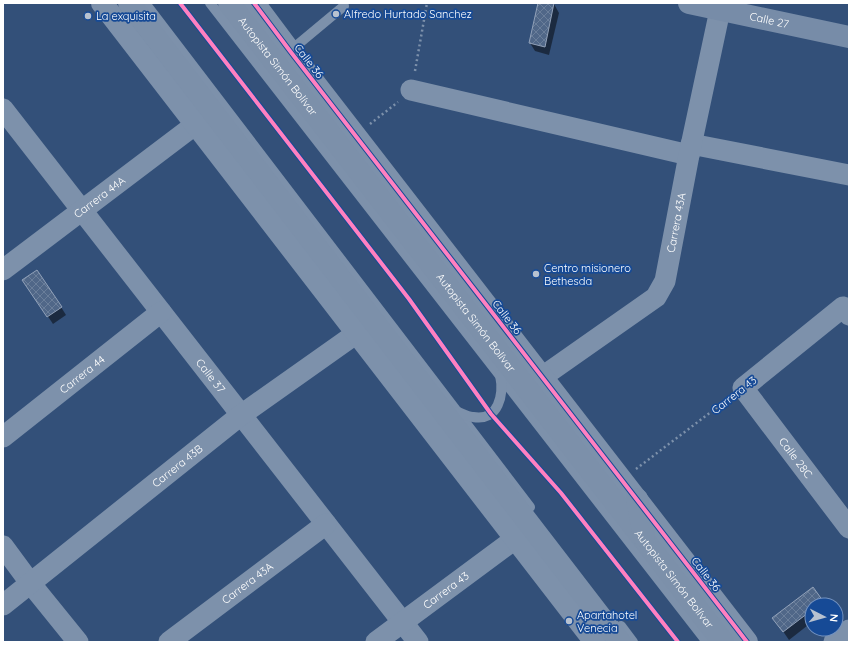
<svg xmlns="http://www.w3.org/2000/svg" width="852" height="645" font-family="Quicksand,sans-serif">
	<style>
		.shadow { fill: #0007 }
		.building { fill: url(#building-cross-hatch); stroke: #91a1b9 }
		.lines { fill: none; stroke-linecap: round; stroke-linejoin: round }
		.path { stroke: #7d91ab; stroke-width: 2.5; stroke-dasharray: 2 3; stroke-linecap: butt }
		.service { stroke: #7d91ab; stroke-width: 10 }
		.minor { stroke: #7d91ab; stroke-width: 21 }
		.tertiary { stroke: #7d91ab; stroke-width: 22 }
		.secondary { stroke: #778ca8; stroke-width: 22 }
		.trunk { stroke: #7c90aa; stroke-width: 22 }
		.cycleway-casing { stroke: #164a96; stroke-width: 6 }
		.cycleway { stroke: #ff80c0; stroke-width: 4 }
		.poi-dot { fill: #b8c2d0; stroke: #164a96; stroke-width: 1.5 }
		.labels { text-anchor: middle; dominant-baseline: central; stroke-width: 3.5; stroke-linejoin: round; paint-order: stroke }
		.poi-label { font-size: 11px; fill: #fff; stroke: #164a96; text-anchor: start }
		.street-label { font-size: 11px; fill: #fff; stroke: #164a96 }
	</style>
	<defs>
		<pattern id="building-cross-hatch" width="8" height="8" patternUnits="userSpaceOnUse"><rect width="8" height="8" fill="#506788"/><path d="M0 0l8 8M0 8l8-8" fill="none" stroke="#6a7e9a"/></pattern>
	</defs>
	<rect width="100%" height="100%" fill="#335079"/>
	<g class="shadow">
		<polygon points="539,3 554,4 559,13 549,55 535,51 530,43"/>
		<polygon points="29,288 61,307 66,315 53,324"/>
		<polygon points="813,588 825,605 812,605 812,622 789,640 774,618"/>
	</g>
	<g class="building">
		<polygon points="538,3 554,3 545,47 529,43"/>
		<polygon points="37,270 62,307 47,317 22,280"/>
		<polygon points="813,587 823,601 818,605 812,605 812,610 783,632 772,618"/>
	</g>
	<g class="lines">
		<g class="path">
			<polyline points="415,71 427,3"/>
			<polyline points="370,124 398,102"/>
			<polyline points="636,469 728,399"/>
		</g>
		<g class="service">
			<polyline points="145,3 530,507"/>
			<polyline points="210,3 707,642"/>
			<polyline points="290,51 344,6"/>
			<path d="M458,412C463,414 468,417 473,417C499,422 504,394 500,375"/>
			<polyline points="621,626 633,642"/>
		</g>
		<g class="minor">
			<polyline points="411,90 689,155"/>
			<path id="s1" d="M3,109L418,642"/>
			<polyline points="691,144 849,175"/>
			<path id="s2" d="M3,270L196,124"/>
			<path id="s3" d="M849,315L843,307L743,388L849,528"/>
			<path id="s4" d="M542,377L656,297L665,281L689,155L720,10"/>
			<path id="s5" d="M3,437L161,312"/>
			<polyline points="3,546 31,584 78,642"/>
			<path id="s6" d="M3,605L241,415L357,333"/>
			<path id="s7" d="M169,642L326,524"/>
			<path id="s8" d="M376,642L515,539"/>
			<polyline points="834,642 849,630"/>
		</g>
		<g class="tertiary">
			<polyline points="102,3 595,642"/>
			<polyline points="254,3 290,51 747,642"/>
		</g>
		<path class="secondary" id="s9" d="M689,3L849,37"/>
		<g class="trunk">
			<polyline points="129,3 620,642"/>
			<path id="s10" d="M229,3L723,642"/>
			<polyline points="637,499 644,537"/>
		</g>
		<defs>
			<g id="cycleway">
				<polyline points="180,3 409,299 491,414 561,493 678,642"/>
				<polyline points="254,3 290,51 747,642"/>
			</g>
		</defs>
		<use href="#cycleway" class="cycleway-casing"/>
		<use href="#cycleway" class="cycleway"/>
	</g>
	<g class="poi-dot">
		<circle cx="336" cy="14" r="4"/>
		<circle cx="88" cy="16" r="4"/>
		<circle cx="536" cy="274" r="4"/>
		<circle cx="569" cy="621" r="4"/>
	</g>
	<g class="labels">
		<g class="poi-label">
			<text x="344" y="14">Alfredo Hurtado Sanchez</text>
			<text x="96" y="16">La exquisita</text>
			<text x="544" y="268">Centro misionero<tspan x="544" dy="13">Bethesda</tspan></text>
			<text x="577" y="615">Apartahotel<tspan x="577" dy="13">Venecia</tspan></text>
		</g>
		<g class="street-label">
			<text stroke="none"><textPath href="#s9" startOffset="82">Calle 27</textPath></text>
			<text transform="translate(309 61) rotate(52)">Calle 36</text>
			<text stroke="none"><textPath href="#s10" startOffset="80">Autopista Simón Bolívar</textPath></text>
			<text stroke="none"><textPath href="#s2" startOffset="121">Carrera 44A</textPath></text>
			<text stroke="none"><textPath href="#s4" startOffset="217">Carrera 43A</textPath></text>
			<text transform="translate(507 317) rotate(52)">Calle 36</text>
			<text stroke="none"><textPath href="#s10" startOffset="404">Autopista Simón Bolívar</textPath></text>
			<text stroke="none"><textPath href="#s5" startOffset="101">Carrera 44</textPath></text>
			<text stroke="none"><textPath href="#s1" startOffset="338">Calle 37</textPath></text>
			<text transform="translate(734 395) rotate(-38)">Carrera 43</text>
			<text stroke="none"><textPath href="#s3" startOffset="226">Calle 28C</textPath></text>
			<text stroke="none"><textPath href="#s6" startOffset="223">Carrera 43B</textPath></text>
			<text transform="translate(706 574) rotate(52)">Calle 36</text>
			<text stroke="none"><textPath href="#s10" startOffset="728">Autopista Simón Bolívar</textPath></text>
			<text stroke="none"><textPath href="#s7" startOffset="98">Carrera 43A</textPath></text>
			<text stroke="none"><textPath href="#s8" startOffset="87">Carrera 43</textPath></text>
		</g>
	</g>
	<rect width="852" height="645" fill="none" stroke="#ffffff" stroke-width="8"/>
	<g transform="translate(824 617) rotate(96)"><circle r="19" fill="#164a96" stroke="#7392c0"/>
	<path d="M0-3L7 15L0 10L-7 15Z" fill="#b8c2d0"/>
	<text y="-6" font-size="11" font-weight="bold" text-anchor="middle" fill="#ffffff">N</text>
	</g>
</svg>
